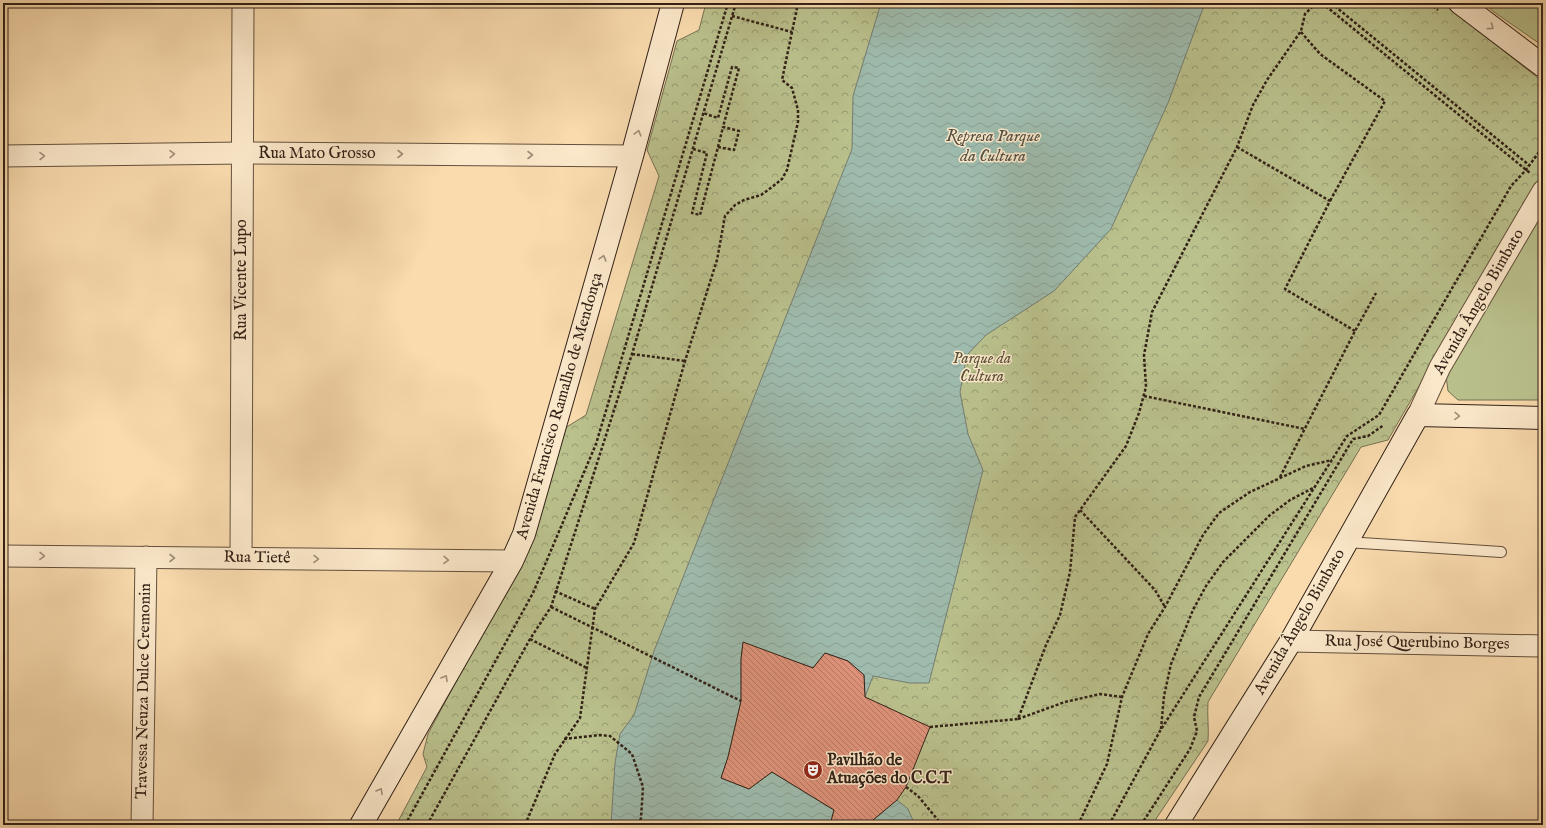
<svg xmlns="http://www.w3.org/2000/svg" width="1546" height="828" font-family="'IM FELL English',serif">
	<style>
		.grass { fill: #bac18d; stroke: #767152 }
		.park { fill: url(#park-crowns); stroke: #767152 }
		.water { fill: url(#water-waves); stroke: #737d71 }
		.building { fill: url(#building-back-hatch); stroke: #322116 }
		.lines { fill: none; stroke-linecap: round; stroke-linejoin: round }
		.lane-casing { stroke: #64503c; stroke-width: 12 }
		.street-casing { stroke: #64503c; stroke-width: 23 }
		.secondary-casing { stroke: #322116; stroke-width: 24 }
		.path { stroke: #322116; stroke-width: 2.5; stroke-dasharray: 3 2; stroke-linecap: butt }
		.lane { stroke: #fbe8ca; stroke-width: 10 }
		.street { stroke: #fbe8ca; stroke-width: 21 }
		.secondary { stroke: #fbe8ca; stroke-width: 22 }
		.path-bridge { stroke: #322116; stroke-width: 2.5; stroke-dasharray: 3 2; stroke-linecap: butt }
		.oneway { stroke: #a18e79 }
		.labels { text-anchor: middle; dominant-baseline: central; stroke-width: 3; stroke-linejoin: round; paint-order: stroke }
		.street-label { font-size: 16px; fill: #322116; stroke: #fbe8ca }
		.park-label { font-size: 16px; font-style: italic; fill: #5b513a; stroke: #fbe8ca }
		.poi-label { font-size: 16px; font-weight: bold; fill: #322116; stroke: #fbe8ca; text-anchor: start }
		.water-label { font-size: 17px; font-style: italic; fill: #524f43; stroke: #fbe8ca }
	</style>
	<defs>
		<pattern id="park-crowns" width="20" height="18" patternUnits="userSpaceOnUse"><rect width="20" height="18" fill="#bac18d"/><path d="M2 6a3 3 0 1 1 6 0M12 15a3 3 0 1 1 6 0" fill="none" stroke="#989c72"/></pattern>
		<pattern id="water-waves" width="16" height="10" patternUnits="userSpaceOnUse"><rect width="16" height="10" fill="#9ebbad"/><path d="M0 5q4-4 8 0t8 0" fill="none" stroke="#89a094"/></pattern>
		<pattern id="building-back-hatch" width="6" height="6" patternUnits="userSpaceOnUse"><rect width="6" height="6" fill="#de927a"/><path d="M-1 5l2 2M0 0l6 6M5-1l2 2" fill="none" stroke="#b57763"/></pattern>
	</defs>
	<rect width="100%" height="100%" fill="#f9dbae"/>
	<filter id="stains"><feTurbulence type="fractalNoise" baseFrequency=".005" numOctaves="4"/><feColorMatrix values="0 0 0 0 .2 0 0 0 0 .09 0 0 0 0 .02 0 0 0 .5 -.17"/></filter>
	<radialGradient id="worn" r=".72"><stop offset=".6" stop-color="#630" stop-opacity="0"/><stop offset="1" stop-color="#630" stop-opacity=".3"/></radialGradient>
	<g class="grass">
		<polygon points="1484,3 1543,3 1543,46 1494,12"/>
		<polygon points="1543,207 1543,400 1458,400 1448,391 1446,375"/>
	</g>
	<path class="park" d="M706,3H1443L1543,82V174L1527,199L1388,440L1361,447L1208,702C1207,715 1209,728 1208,741L1152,825H396L427,767L423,754L428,734L522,559L565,428L586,415L659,176L647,150L677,41L699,30Z"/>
	<g class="water">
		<polygon points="881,3 1205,3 1168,103 1111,229 1054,291 986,335 967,355 960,392 968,434 983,470 929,683 910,683 873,676 865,697 864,675 848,661 825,653 813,668 743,643 741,659 741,701 728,757 721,778 749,789 772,772 834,810 830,825 611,825 615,763 620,734 634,715 654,651 852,149 853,96"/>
		<polygon points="897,800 908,809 915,825 867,825"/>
	</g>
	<polygon class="building" points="743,642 813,668 825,653 848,661 864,675 865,697 930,727 906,787 897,800 867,825 830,825 834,810 772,772 749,789 721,778 728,757 741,701 741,659"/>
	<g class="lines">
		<defs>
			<polyline id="lane" points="1346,542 1501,552"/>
			<g id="street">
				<polyline points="3,156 243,153 632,156"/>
				<polyline points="1418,415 1440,367 1543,191"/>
				<polyline points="3,556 512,561"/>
				<polyline points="241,558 243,3"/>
				<polyline points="1291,641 1543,646"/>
				<polyline points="142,825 146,557"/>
			</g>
			<g id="secondary">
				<polyline points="1460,3 1543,66"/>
				<polyline points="361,825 512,561 524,534 632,156 673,3"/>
				<polyline points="1176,825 1291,641 1418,415 1543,418"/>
			</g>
		</defs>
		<use href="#lane" class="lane-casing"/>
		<use href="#street" class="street-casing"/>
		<use href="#secondary" class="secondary-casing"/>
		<g class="path">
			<polyline points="1322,3 1530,173"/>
			<polyline points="1331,3 1529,165"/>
			<polyline points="1429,3 1438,10"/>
			<polyline points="732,16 792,32"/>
			<polyline points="1301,32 1320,54 1385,101 1330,201"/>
			<polyline points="718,147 723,127"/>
			<polyline points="1237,147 1330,201 1285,289 1355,331"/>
			<polyline points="693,149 707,153 692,213 700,215 718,147 734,150 739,131 723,127 739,68 732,67 718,118 703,113"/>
			<polyline points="632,354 685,361"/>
			<polyline points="1144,396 1305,429"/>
			<polyline points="1280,477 1355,331 1376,293"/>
			<polyline points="1080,510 1155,590 1165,607"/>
			<polyline points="555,591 595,609"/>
			<polyline points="530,639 587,668"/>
			<polyline points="1018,719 1065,702 1100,694 1122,697"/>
			<polyline points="930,727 1018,719 1046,645 1060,615 1070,572 1075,517 1126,446 1139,413 1146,387 1144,355 1152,312 1237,147 1253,105 1267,80 1301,31 1305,14 1316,3"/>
			<polyline points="1161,729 1164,696 1171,664 1193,610 1206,586 1223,562 1270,515 1290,500 1315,487"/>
			<polyline points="564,739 600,735 610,736 632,754 643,787 641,818 639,825"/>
			<polyline points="906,787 918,796 942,825"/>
			<polyline points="405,825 533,593 596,444 728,3"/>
			<polyline points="427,825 530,639 551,607 632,354 736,3"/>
			<polyline points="525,825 555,754 580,718 595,609 634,543 685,361 717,260 725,216 735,205 744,200 761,195 772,187 782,179 787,170 798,122 798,110 792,88 782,80 798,3"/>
			<polyline points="1078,825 1107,764 1122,697 1148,634 1165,607 1203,535 1219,513 1250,492 1306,466 1332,460"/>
			<polyline points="1109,825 1160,731 1347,436 1379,415 1511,186 1526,170 1539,152 1543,141"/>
			<polyline points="1141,825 1190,749 1197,731 1194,717 1199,697 1353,439 1368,436 1384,425"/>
		</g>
		<use href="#lane" class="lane"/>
		<use href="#street" class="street"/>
		<use href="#secondary" class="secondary"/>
		<polyline class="path-bridge" points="551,607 741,701"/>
	</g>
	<defs><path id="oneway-chevron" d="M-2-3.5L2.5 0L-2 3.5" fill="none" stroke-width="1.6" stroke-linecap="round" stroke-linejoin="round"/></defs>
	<g class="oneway">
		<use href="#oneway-chevron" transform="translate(1491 27) rotate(37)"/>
		<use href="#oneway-chevron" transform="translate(638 133) rotate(-75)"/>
		<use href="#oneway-chevron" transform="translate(172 154) rotate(-1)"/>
		<use href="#oneway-chevron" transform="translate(400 154)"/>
		<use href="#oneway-chevron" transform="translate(530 155)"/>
		<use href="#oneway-chevron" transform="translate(42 156) rotate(-1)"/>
		<use href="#oneway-chevron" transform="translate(603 258) rotate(-74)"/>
		<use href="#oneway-chevron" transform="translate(1457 416) rotate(1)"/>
		<use href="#oneway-chevron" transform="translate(42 556) rotate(1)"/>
		<use href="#oneway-chevron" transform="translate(172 558)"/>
		<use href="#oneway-chevron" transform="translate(316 559) rotate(1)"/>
		<use href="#oneway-chevron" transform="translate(446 560) rotate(1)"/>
		<use href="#oneway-chevron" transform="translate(445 678) rotate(-60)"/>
		<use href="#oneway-chevron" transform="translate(380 791) rotate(-60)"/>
	</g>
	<defs>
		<symbol id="theatre-disc" viewBox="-11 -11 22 22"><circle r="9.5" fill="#8f2418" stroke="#fbe8ca"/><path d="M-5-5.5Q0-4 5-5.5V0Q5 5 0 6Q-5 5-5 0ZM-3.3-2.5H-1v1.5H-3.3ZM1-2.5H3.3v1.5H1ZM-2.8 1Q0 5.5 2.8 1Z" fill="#fff"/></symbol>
	</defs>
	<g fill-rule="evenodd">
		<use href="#theatre-disc" x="802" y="759" width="22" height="22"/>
	</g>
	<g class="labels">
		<g class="street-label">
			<text x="317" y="154">Rua Mato Grosso</text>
			<text transform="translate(242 280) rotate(-90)">Rua Vicente Lupo</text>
			<text transform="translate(1479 302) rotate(-60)">Avenida Ângelo Bimbato</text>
			<text transform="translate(560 406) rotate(-74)">Avenida Francisco Ramalho de Mendonça</text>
			<text transform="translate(257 558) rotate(1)">Rua Tietê</text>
			<text transform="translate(1300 622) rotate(-60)">Avenida Ângelo Bimbato</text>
			<text transform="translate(1417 643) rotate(1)">Rua José Querubino Borges</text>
			<text transform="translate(144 691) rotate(-89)">Travessa Neuza Dulce Cremonin</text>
		</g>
		<g class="park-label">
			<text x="982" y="359">Parque da<tspan x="982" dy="18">Cultura</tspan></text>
		</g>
		<g class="poi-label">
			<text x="827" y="761">Pavilhão de<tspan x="827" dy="18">Atuações do C.C.T</tspan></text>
		</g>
		<g class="water-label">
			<text x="993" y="136">Represa Parque<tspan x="993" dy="20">da Cultura</tspan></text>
		</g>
	</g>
	<rect width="1546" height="828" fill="none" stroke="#f9dbae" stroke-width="16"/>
	<rect x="4" y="4" width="1538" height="820" fill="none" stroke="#322116" stroke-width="2"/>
	<rect x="8" y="8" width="1530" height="812" fill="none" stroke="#322116"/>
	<rect width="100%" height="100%" filter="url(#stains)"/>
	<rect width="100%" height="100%" fill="url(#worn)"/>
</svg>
